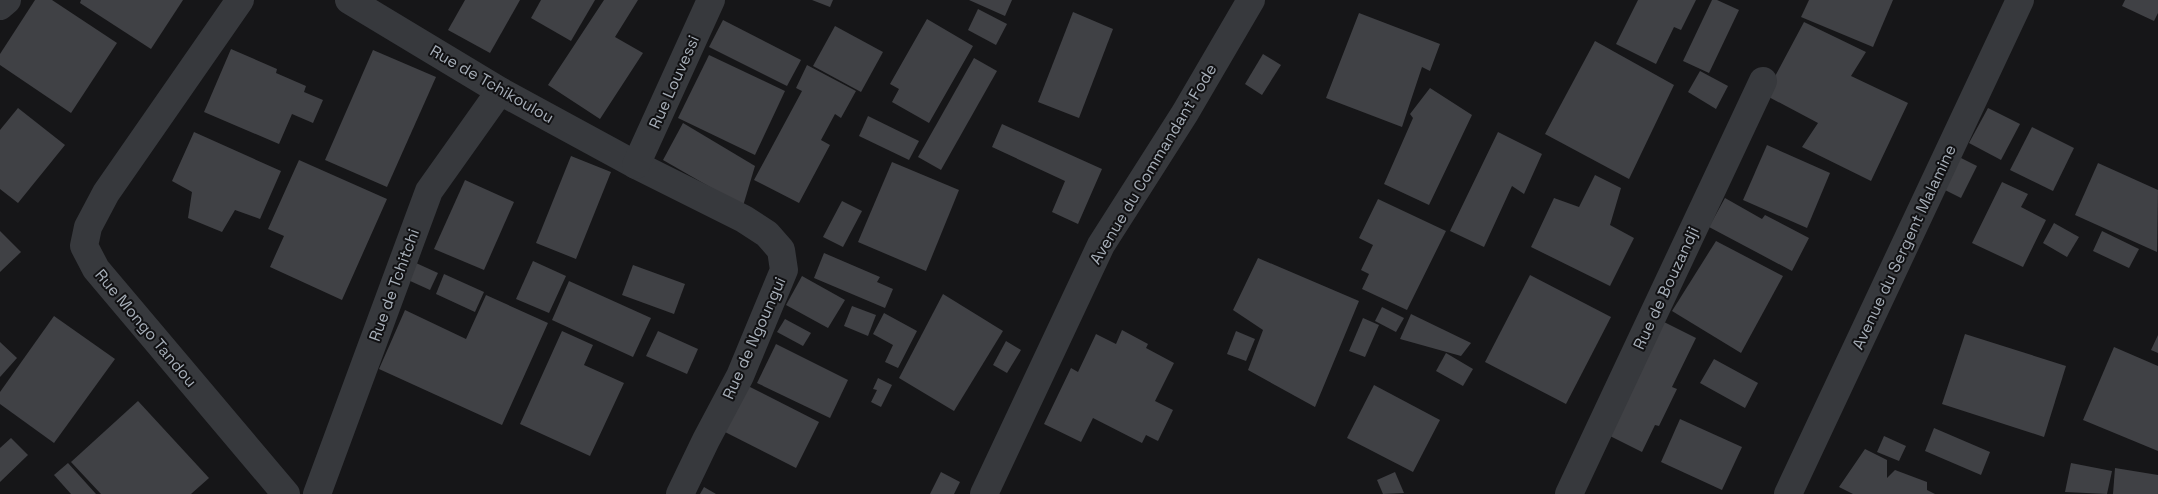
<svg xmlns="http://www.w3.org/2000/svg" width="2158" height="494" font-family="'Space Grotesk',sans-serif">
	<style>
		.building { fill: #404145 }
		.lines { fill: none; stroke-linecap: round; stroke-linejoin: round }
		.minor { stroke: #37393d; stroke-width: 28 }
		.labels { text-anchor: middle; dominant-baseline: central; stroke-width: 4; stroke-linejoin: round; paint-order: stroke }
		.street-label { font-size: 16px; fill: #a7afb9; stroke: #111113 }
	</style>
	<rect width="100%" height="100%" fill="#161618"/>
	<g class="building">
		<polygon points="35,0 52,0 117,43 71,113 0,65 0,54"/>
		<polygon points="81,0 183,0 151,49 80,3"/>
		<polygon points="465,0 520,0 490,53 448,30"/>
		<polygon points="541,0 595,0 571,41 531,18"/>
		<polygon points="604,0 638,0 615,37 643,53 600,119 548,85"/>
		<polygon points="812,0 833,0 830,7"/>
		<polygon points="969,0 1012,0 1005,16"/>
		<polygon points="1638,0 1696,0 1681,30 1674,27 1656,64 1616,44"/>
		<polygon points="1712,0 1717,0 1739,10 1709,73 1683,61"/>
		<polygon points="1809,0 1893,0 1873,47 1801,17"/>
		<polygon points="2125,0 2158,0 2158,13 2154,21 2122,6"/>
		<polygon points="978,9 1007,24 996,45 968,30"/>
		<polygon points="1073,12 1113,29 1079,118 1038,102"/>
		<polygon points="1359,13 1440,44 1430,71 1422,67 1402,127 1326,98"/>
		<polygon points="927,19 973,46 929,123 892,102 899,89 890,84"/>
		<polygon points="723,20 801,60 787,86 709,47"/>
		<polygon points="1804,22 1866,52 1851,76 1908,103 1871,181 1802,147 1818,123 1765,95"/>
		<polygon points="835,26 883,52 861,92 813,66"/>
		<polygon points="1595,41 1674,85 1629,179 1545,134"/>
		<polygon points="231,49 277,69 276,73 306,86 304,92 323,100 313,123 292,114 279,144 204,112"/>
		<polygon points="373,50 436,77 387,187 325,160"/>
		<polygon points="1263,54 1281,65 1262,95 1245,84"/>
		<polygon points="709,55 785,91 755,155 678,118"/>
		<polygon points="974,58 997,71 941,170 918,157"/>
		<polygon points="807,65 856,91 841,118 835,114 821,140 830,145 799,203 754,180 802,91 796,88"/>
		<polygon points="1700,71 1728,86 1716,109 1688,92"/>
		<polygon points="1430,88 1472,115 1429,205 1384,184 1413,118 1410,114"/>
		<polygon points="18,108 65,145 18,203 0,189 0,130"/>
		<polygon points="1988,108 2020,124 2001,160 1969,143"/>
		<polygon points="868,116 919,141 909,160 859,136"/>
		<polygon points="683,123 755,166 743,206 663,160"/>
		<polygon points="1002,124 1102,169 1078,224 1052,212 1065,181 992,147"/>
		<polygon points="2032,127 2074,148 2053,191 2010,170"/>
		<polygon points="194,132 281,171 260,219 235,210 222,232 188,218 192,192 172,181"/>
		<polygon points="1498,132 1542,154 1524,194 1512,186 1484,247 1450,231"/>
		<polygon points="1767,145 1830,173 1807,228 1743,200"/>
		<polygon points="571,156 611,172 576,259 536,243"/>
		<polygon points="1959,157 1977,166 1961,198 1943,189"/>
		<polygon points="299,160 387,199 342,300 270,267 284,236 268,229"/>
		<polygon points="892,162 959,190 926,271 858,242"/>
		<polygon points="2098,163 2158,190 2157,252 2075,215"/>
		<polygon points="1595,175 1621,188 1610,225 1634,238 1610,286 1531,247 1554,198 1579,207"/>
		<polygon points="465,180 514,202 484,270 434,249"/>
		<polygon points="2002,182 2028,194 2021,207 2046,220 2023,267 1972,243"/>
		<polygon points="1725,198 1762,219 1765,215 1809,238 1792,271 1709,227"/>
		<polygon points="1378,199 1446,231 1407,310 1362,289 1369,274 1361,270 1373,245 1359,238"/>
		<polygon points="842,201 862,211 843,247 823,237"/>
		<polygon points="2054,223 2079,237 2067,257 2043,243"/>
		<polygon points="0,231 21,252 0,272"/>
		<polygon points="2102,231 2139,249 2129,268 2093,251"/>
		<polygon points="1716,241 1783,276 1741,353 1672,311"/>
		<polygon points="824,253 880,277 877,282 893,289 885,308 814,278"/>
		<polygon points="1258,258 1359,301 1315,407 1248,370 1263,330 1233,310"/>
		<polygon points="533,261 566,276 549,313 516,299"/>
		<polygon points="416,263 438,273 430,290 408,280"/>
		<polygon points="633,265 685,284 674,314 622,295"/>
		<polygon points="444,274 484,292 475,312 436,294"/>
		<polygon points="1530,275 1611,317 1566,404 1485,362"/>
		<polygon points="802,276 845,300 828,328 786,305"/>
		<polygon points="569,281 651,318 633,357 552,320"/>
		<polygon points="943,294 1003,331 954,411 899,378"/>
		<polygon points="486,295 548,323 502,425 379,369 405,310 466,339"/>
		<polygon points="852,306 876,315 868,336 844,326"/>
		<polygon points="1382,307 1404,318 1396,332 1375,321"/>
		<polygon points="884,313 917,331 898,368 885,362 893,345 873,334"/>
		<polygon points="1411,314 1471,343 1461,356 1400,339"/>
		<polygon points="54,316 115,359 54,443 0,404 0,392"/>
		<polygon points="1363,318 1379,325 1365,357 1349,351"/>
		<polygon points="785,319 811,333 803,346 777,332"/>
		<polygon points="1660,320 1696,338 1672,387 1677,389 1659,426 1655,425 1642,452 1606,434"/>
		<polygon points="1122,330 1148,344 1146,348 1174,363 1155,401 1173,410 1158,441 1146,435 1142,443 1093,418 1081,442 1044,424 1071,368 1078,372 1096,334 1116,344"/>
		<polygon points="562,331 593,345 584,365 624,383 590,456 520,424"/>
		<polygon points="658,331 698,349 687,374 646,356"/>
		<polygon points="1236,331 1255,339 1246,361 1227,354"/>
		<polygon points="1965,334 2066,366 2044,437 1942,404"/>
		<polygon points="2158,335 2158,353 2151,350"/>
		<polygon points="1006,341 1021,350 1007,373 993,365"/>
		<polygon points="0,342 17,358 0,377"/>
		<polygon points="776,344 848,380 830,418 757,383"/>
		<polygon points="2114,347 2158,366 2158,451 2083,420"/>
		<polygon points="1446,353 1473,369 1463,386 1436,371"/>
		<polygon points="1714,359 1758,383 1745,408 1700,383"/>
		<polygon points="878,378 892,385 881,407 871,402 877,390 873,389"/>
		<polygon points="1374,385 1440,420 1413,472 1347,438"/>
		<polygon points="748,386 819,422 796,468 725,432"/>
		<polygon points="138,401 209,478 191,494 101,494 71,462"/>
		<polygon points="1680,419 1742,447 1722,490 1661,462"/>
		<polygon points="1934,428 1990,452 1981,475 1925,451"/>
		<polygon points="1884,436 1906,446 1899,461 1877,452"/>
		<polygon points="11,438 28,455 0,482 0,448"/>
		<polygon points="1865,449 1887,460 1887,478 1895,470 1927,482 1927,490 1935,494 1853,494 1839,487"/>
		<polygon points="68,463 96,494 71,494 54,475"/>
		<polygon points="2071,463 2112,471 2107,494 2065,492"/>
		<polygon points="2115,468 2158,475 2158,494 2113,494"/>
		<polygon points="941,472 960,482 954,494 930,494"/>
		<polygon points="1395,472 1404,493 1383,494 1377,480"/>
		<polygon points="704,487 716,494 700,494"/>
	</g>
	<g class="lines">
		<g class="minor">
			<polyline points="240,0 106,193 88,227 84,246 96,269 286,494"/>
			<polyline points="349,0 500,91 636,165 744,219 767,234 781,250 784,270 740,376 706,440 680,494"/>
			<polyline points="0,6 7,0"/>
			<polyline points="636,165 711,0"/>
			<polyline points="317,494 429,191 500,91"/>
			<polyline points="984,494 1101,245 1185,113 1251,0"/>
			<polyline points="1569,494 1763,81"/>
			<polyline points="1788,494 2020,0"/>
		</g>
	</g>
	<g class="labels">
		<g class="street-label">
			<text transform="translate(674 82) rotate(-66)">Rue Louvessi</text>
			<text transform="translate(492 84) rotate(30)">Rue de Tchikoulou</text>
			<text transform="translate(1153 164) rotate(-59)">Avenue du Commandant Fode</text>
			<text transform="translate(1904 247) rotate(-65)">Avenue du Sergent Malamine</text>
			<text transform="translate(394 285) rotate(-70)">Rue de Tchitchi</text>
			<text transform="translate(1666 288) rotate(-65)">Rue de Bouzandji</text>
			<text transform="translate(146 328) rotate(50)">Rue Mongo Tandou</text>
			<text transform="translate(754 338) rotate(-66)">Rue de Ngoungui</text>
		</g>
	</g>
</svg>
